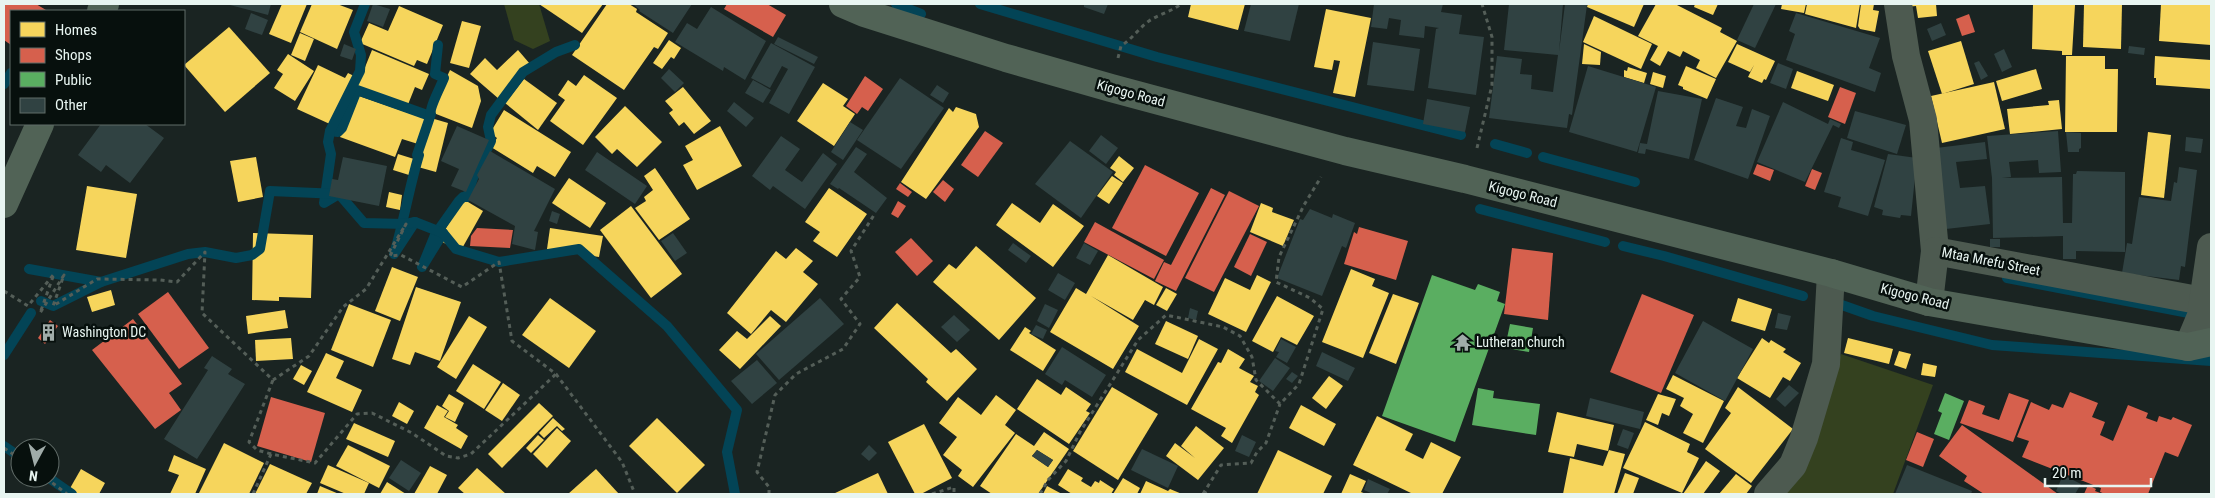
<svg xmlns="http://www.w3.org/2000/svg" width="2215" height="498" font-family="'Roboto Condensed',sans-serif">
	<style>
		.green { fill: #34411f }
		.homes { fill: #f6d55c; fill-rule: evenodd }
		.shops { fill: #d6604d }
		.public { fill: #5aae61 }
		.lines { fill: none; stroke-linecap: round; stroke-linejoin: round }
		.stream { stroke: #034456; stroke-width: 10 }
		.building { fill: #304242 }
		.path { stroke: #545e58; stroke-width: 3; stroke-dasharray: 4 4; stroke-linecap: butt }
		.minor { stroke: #4d5a50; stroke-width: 28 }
		.major { stroke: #516356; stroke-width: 28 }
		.labels { text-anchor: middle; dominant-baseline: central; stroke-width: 5; stroke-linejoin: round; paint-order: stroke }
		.street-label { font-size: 14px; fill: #e8f5f1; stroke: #07100d }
		.poi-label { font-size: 14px; fill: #e8f5f1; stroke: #07100d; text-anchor: start }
	</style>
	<rect width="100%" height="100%" fill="#1a2422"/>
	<g class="green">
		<polygon points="504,4 539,4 550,41 533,49 514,40"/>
		<polygon points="1841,354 1933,385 1893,494 1782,494"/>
	</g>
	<g class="homes">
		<polygon points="282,4 307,4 291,43 269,34"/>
		<polygon points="312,4 337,4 353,10 337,49 300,32"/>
		<polygon points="539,4 603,4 582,33"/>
		<polygon points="607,4 629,4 637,9 636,12 668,33 658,49 654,47 624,90 572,55"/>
		<polygon points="1191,4 1245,4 1238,30 1188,17"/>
		<polygon points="1588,4 1644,4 1634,27 1587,7"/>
		<polygon points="1656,4 1675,4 1722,28 1720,32 1737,41 1716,78 1696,68 1700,60 1683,51 1680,57 1668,51 1660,66 1650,60 1658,46 1638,36"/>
		<polygon points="1695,4 1718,4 1713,15 1694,7"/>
		<polygon points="1782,4 1806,4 1804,13 1781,9"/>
		<polygon points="1807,4 1860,4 1856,28 1805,14"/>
		<polygon points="1861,4 1874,4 1873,10 1879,11 1875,32 1860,29 1858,26"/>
		<polygon points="1905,4 1936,4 1937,16 1918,18 1916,6 1905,7"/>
		<polygon points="2033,4 2075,5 2072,55 2062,55 2062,51 2032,49"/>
		<polygon points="2084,4 2122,4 2121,49 2083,47"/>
		<polygon points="2161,4 2211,4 2211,45 2159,41"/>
		<polygon points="399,6 443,25 427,64 417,60 414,66 360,43 369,23 388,31"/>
		<polygon points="1326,9 1371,18 1355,97 1333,93 1340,61 1334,60 1332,70 1314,67"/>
		<polygon points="1594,16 1652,44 1641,69 1583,42"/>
		<polygon points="462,21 481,26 469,68 450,63"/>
		<polygon points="229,27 270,73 225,112 184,65"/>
		<polygon points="300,33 314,39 305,61 291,55"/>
		<polygon points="669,40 681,48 674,59 671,57 662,69 653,63"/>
		<polygon points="1961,41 1974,84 1942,94 1928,51"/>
		<polygon points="1584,44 1601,52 1600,65 1582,64"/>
		<polygon points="1737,44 1775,61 1766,80 1764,79 1762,83 1748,77 1754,65 1750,72 1728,62"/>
		<polygon points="372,50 429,74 422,90 415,87 407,107 357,87"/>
		<polygon points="518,50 530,64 514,79 499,99 470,74 485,58 497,70"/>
		<polygon points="288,54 314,71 295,101 274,88 283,74 277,70"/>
		<polygon points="2066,56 2105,56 2105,69 2118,69 2117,132 2065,132"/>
		<polygon points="2155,56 2211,60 2211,89 2156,85 2156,78 2154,78"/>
		<polygon points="318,65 345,78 348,73 354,76 332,125 297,109"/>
		<polygon points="1686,66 1716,79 1707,99 1683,89 1683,87 1678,85"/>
		<polygon points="1628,67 1647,73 1644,83 1624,77 1624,70 1627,71"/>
		<polygon points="2036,69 2042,89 2002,101 1996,81"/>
		<polygon points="450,70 478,86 481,101 472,128 431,112"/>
		<polygon points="1797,71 1834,85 1828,101 1791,88"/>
		<polygon points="1653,72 1666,76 1663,88 1650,84"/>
		<polygon points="584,75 617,98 583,145 550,121 565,100 558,95 568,80 576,86"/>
		<polygon points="524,79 557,103 538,130 505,103"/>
		<polygon points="1994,82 2005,129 1942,143 1931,96"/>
		<polygon points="823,83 848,99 843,106 855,114 834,146 797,121"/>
		<polygon points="683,87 711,121 694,134 684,122 679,126 669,113 673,110 665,101"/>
		<polygon points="356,95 426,119 418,144 402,139 395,157 340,137"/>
		<polygon points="2059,100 2062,129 2010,134 2007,109 2049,105 2048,101"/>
		<polygon points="625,106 662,142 637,167 617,149 612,154 595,137"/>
		<polygon points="956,107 976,114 979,127 926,199 901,182 949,108 953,112"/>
		<polygon points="504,110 571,152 555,177 537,166 533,173 491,147 497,138 490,133"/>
		<polygon points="431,118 448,123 436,172 418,167"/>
		<polygon points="720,126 742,166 697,190 683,165 693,160 685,146"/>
		<polygon points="2148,132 2171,135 2164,198 2141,195"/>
		<polygon points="398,154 414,159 409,175 393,170"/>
		<polygon points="1119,156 1134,168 1123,182 1114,175 1116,172 1110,168"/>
		<polygon points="256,157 263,197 238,202 230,161"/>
		<polygon points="655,168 690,219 659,240 635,208 646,201 644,197 653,190 644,176"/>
		<polygon points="1112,176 1123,183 1109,204 1097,196"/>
		<polygon points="569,178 606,203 590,228 552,203"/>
		<polygon points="87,186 137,194 126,258 76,250"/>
		<polygon points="829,188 867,214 837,257 813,241 820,232 805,222"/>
		<polygon points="389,192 402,195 400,210 386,207"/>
		<polygon points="463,199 483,211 460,252 439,240"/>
		<polygon points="1012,203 1040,223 1053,204 1084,226 1053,267 996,225"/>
		<polygon points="1261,203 1273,208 1272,212 1294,220 1283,246 1250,232"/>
		<polygon points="631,206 682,274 651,298 600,230"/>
		<polygon points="550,228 603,236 599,257 547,249"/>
		<polygon points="253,233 313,235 311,298 279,297 279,301 252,300"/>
		<polygon points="976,246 1036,298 999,340 933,282 949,264 956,269"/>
		<polygon points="796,248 813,261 803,272 818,284 786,322 771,310 751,334 727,313 776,251 786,259"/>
		<polygon points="1108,255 1163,287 1154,305 1145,300 1133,320 1091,296 1139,326 1113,369 1050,332 1076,288 1086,294"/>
		<polygon points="392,267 418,277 400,321 375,311"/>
		<polygon points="1351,269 1375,279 1372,286 1389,293 1363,358 1322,342"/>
		<polygon points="1257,275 1271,282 1246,332 1208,314 1225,278 1250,290"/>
		<polygon points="416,287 461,302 440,361 415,352 410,365 392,359"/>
		<polygon points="1166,288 1177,294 1167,311 1156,305"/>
		<polygon points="111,290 115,305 92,312 87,297"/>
		<polygon points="1393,294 1419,303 1396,364 1369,353"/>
		<polygon points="1277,296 1314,316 1297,345 1281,337 1273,352 1252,341"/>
		<polygon points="550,298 596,331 569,368 522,335"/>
		<polygon points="1738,298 1772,309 1765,331 1731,321"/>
		<polygon points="897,303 951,353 956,349 977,369 947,401 926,382 928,379 874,328"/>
		<polygon points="349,304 391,320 373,367 331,350"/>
		<polygon points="285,310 288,328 248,334 246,316"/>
		<polygon points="469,316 487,327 456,379 437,367"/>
		<polygon points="770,316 781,326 740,369 719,350 737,331 747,339"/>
		<polygon points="1166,321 1198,336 1188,359 1155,344"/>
		<polygon points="1025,327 1031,331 1029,333 1056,350 1043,371 1010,350"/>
		<polygon points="291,338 293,359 256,361 255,340"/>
		<polygon points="1762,338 1769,343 1771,340 1786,349 1783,352 1801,363 1790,381 1783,377 1770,398 1737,378"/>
		<polygon points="1848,338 1893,349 1889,364 1844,353"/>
		<polygon points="1199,339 1218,349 1187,405 1125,372 1137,349 1182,373"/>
		<polygon points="1228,349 1245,359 1239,368 1254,376 1250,382 1258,386 1255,392 1259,395 1232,443 1221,436 1226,428 1191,409 1218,362 1221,363"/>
		<polygon points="1899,351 1911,354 1906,369 1894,365"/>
		<polygon points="326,353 344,361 336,378 362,390 352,412 307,392"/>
		<polygon points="1923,363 1937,366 1935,377 1921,375"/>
		<polygon points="473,364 501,382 484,409 456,391"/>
		<polygon points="301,365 312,371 304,385 293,379"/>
		<polygon points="1673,375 1724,401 1703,443 1683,433 1693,414 1680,406 1684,398 1666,389"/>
		<polygon points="1329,376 1343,386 1326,409 1312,398"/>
		<polygon points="1037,379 1061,395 1066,387 1091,404 1086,411 1090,413 1069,444 1017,409"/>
		<polygon points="503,383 520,395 502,421 485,410"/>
		<polygon points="1112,387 1158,414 1118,480 1073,451"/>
		<polygon points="1738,387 1793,429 1751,483 1705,449 1731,413 1725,408"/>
		<polygon points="449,394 464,403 455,422 445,417 449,411 442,406"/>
		<polygon points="1658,394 1676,399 1669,416 1662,413 1658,425 1646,420"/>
		<polygon points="996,395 1016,410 1005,425 1015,433 973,487 958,476 962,470 943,455 957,437 939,423 958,397 981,415"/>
		<polygon points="399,402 414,411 407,424 392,416"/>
		<polygon points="539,403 553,416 502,468 488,454"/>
		<polygon points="437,405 448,411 444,417 458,425 456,428 468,436 461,449 424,428"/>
		<polygon points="1301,405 1336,424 1324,446 1289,428"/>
		<polygon points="1557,412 1614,425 1608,451 1577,444 1574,457 1548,452"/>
		<polygon points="1377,416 1413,434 1405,450 1423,459 1431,442 1461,457 1442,494 1413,494 1353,465"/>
		<polygon points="553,418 565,429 562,431 557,426 544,438 539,433"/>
		<polygon points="657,418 705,465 677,493 629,446"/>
		<polygon points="1645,422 1690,444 1687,452 1699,458 1682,493 1623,468"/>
		<polygon points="354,423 395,441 388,457 346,439"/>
		<polygon points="924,424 952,478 921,494 915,494 888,442"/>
		<polygon points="1196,426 1224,448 1198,480 1166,456 1175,443 1195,458 1181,446"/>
		<polygon points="557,428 571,441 547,468 533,454"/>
		<path d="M1044,432L1069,449L1038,494H992L980,486L1016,434L1034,446ZM1037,450L1053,460L1048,467L1032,456Z"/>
		<polygon points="538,435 544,440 531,453 526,448"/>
		<polygon points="224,443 264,463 249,494 199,493"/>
		<polygon points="348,445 390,466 379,488 336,466"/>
		<polygon points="1278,450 1332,476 1323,494 1257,494"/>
		<polygon points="1609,450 1625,454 1614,494 1563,494 1570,458 1603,466"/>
		<polygon points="174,455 206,469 195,494 170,494 179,475 168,471"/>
		<polygon points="1706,461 1720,471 1703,494 1683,494"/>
		<polygon points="270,464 312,483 306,494 255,494"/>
		<polygon points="328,465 369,483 364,494 346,494 320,483"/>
		<polygon points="430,466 447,475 437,494 414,494"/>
		<polygon points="477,468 506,494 465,494 458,488"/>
		<polygon points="81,469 105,483 99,494 78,494 69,490"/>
		<polygon points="596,469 619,494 568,494"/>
		<polygon points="1068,469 1083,478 1081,481 1091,487 1095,481 1099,483 1100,480 1114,489 1111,494 1072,494 1058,485"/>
		<polygon points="878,473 888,494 833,494"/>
		<polygon points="1625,473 1639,478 1633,494 1617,494"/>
		<polygon points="1350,474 1366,481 1361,492 1366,494 1341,494"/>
		<polygon points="1736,474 1752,486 1746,494 1719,494"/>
		<polygon points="1123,478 1140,488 1137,494 1113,494"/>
		<polygon points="1146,481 1168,491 1170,489 1182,494 1140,494"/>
		<polygon points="387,482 406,494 380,494"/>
		<polygon points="320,486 339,494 317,494"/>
		<polygon points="1047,486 1062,494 1043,494"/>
	</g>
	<g class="shops">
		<polygon points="4,4 36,4 46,10 11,11 11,45 4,40"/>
		<polygon points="727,4 767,4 786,15 773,37 724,9"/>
		<polygon points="1969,14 1975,32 1962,36 1956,19"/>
		<polygon points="865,76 883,89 868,111 862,107 857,114 846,106"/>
		<polygon points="1840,87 1856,93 1845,124 1828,117"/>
		<polygon points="985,131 1003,143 978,177 961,165"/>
		<polygon points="1757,164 1774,170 1770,181 1753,174"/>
		<polygon points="1145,165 1199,193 1166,256 1112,228"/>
		<polygon points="1812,169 1822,173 1815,190 1805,186"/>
		<polygon points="943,180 954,189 945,202 933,192"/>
		<polygon points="900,183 912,192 908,197 896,189"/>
		<polygon points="1211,188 1225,195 1176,291 1155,281 1164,262 1171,265"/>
		<polygon points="1229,191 1259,206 1214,292 1185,278"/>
		<polygon points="898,201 906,206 898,218 891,214"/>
		<polygon points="1095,222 1164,260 1154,279 1084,242"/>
		<polygon points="1359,227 1408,241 1396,280 1344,264 1354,232 1357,234"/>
		<polygon points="477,228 513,230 510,248 470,246 471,236"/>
		<polygon points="1250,234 1267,242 1251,276 1234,267"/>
		<polygon points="911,238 933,261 917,276 895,252"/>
		<polygon points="1512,248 1553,253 1548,320 1504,314"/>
		<polygon points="168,292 209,348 179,369 138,314"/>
		<polygon points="1642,294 1694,315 1661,393 1610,372"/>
		<polygon points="133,319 182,384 169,393 181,410 155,429 92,350"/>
		<polygon points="50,320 58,326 45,344 38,338"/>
		<polygon points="2070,392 2098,403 2092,417 2105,422 2100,435 2113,441 2128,405 2148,413 2146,418 2157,422 2159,416 2171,420 2173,417 2192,425 2178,457 2165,452 2148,494 2105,494 2100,492 2101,488 2022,457 2029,441 2017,437 2031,402 2049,410 2052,404 2063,408"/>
		<polygon points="2009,393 2029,400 2013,442 1960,423 1969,400 1985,406 1982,414 1999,420"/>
		<polygon points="271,397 325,413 311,462 257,446"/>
		<polygon points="1962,425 2058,494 1984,494 1964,481 1967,476 1939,456"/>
		<polygon points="1917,432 1934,439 1923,467 1906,460"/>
		<polygon points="2088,485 2096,489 2095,491 2103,494 2084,494"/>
	</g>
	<g class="public">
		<polygon points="1432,275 1475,290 1478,284 1500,292 1497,301 1505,304 1455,442 1382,416"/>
		<polygon points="1510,324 1533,328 1529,352 1505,348"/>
		<polygon points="1478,388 1494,391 1493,398 1540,404 1536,435 1472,425"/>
		<polygon points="1945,393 1964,401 1949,440 1934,434 1942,413 1938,411"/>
	</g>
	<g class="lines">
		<g class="stream">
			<polyline points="896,4 921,14"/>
			<polyline points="980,4 1157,57 1461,135"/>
			<polyline points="4,84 11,73"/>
			<polyline points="330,131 338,132 342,128 357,90 430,116"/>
			<polyline points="1495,144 1527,153"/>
			<polyline points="1543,157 1635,182"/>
			<polyline points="339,194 324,203 331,154 328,142 330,131 360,71 361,55 354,32 365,4"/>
			<polyline points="1480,209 1605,242"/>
			<path d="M415,222L394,254C404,221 409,188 419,155H417L431,114C429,108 441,86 444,78L435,74L438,45"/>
			<polyline points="443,233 422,267 435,235 459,201 463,197 467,197 473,178 491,141 488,127 491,115 523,72 556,52 575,45"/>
			<polyline points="1623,246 1664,256 1803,296"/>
			<polyline points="29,269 101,282 188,254 205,252 236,258 252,255 260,249 270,191 339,194 364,223 406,224 415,222 443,233 456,249 499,262 579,249 667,326 737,410 727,452 735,494"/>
			<polyline points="2007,278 2199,315"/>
			<polyline points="41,301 53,306 101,282"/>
			<polyline points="1839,304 1873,316 1992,345 2211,361"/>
			<polyline points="4,355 31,313"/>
			<polyline points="4,446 20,457"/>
			<polyline points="49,478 72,494"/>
		</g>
	</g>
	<g class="building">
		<polygon points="226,4 271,4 268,15"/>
		<polygon points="373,4 390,9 383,27 367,21"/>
		<polygon points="635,4 692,4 673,33 639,11 640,10 634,5"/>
		<polygon points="1084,4 1108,4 1104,14 1084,7"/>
		<polygon points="1251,4 1299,4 1290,41 1244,31"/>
		<polygon points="1374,4 1443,4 1441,12 1462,15 1459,34 1484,37 1476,95 1428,88 1436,29 1439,28 1425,26 1424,38 1399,35 1401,20 1389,18 1387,29 1371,27"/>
		<polygon points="1509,4 1563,4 1559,52 1565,4 1587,5 1572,115 1569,114 1567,128 1489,118 1497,56 1522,59 1520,74 1532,75 1531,89 1553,92 1558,55 1504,50"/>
		<polygon points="1754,4 1776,4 1755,48 1737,40"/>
		<polygon points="711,7 766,41 745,80 724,67 723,71 675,42 687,23 697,29"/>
		<polygon points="251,13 268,20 262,35 245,29"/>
		<polygon points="1796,13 1880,38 1869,68 1881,73 1875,92 1786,60 1795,34 1789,31"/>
		<polygon points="1941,23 1946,35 1932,41 1927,29"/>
		<polygon points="778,37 818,57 814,64 774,44"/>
		<polygon points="1373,42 1420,49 1414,91 1367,85"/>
		<polygon points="771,43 815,67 789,114 769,103 788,69 782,66 770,88 751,78"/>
		<polygon points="344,44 356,49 352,60 340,56"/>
		<polygon points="2129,46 2145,48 2144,55 2128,53"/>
		<polygon points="2004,49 2012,67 2002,72 1994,54"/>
		<polygon points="1979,61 1988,76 1981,80 1974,63"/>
		<polygon points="1778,63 1793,69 1786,89 1770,83"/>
		<polygon points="1588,66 1656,87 1637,152 1569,132"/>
		<polygon points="669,69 684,83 675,92 661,78"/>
		<polygon points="900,78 944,108 901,169 857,140"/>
		<polygon points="753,80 771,90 763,103 745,93"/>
		<polygon points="937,85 949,93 943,103 930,95"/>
		<polygon points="1658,91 1702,99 1689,159 1646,149 1645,154 1638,153 1640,143 1647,144"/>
		<polygon points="1716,98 1743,107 1736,126 1746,128 1752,109 1770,116 1748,179 1694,160"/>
		<polygon points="1427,99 1470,107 1465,132 1423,124"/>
		<polygon points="734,102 754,118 746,127 727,111"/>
		<polygon points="1783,102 1828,124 1830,119 1841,124 1839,128 1833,125 1805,182 1757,162"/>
		<polygon points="1855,111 1906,125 1897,154 1847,138"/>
		<polygon points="850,122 863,130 843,160 831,152"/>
		<polygon points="101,124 145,124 164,138 130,183 106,165 101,172 78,155"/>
		<polygon points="457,126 489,140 466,192 451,186 459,169 441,161"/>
		<polygon points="2058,131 2061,172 2039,173 2038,160 2009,162 2011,177 2002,178 2062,177 2063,223 2072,223 2073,174 2076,174 2077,171 2125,172 2125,252 2076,251 2076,259 2063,259 2063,236 1993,238 1992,178 1987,136"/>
		<polygon points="2066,132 2081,133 2081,148 2079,149 2079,152 2068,152"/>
		<polygon points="1101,135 1118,148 1106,164 1089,151"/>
		<polygon points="781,136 800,149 785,170 802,182 823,153 837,164 805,209 773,186 770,190 752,176"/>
		<polygon points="2186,137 2203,139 2201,153 2185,151"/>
		<polygon points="1841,138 1853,142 1851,150 1885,160 1868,216 1838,207 1841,197 1824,192"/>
		<polygon points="1070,141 1113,172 1081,218 1035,184"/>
		<polygon points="1985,142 1987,159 1956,162 1960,188 1985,186 1990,224 1946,229 1936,148"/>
		<polygon points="856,147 867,154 854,172 887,198 876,213 839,188 838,189 830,184"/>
		<polygon points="490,151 555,189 534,231 538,232 535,250 512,244 515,226 468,200 479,179 477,175"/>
		<polygon points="597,152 647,186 635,204 585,170"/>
		<polygon points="1888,154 1917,158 1911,216 1901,215 1900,218 1882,215 1883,210 1874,207"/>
		<polygon points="343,157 387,166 379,206 329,196 332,179 338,180"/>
		<polygon points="2179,167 2197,170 2185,267 2181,266 2179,280 2122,273 2127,243 2132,244 2139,197 2171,201 2174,182 2177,183"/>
		<polygon points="1310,209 1332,218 1333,214 1355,223 1346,248 1342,246 1322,296 1277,278 1300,219 1303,220"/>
		<polygon points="552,211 560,214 557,224 549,221"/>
		<polygon points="673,233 687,253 675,261 661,241"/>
		<rect x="1990" y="239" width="10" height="8"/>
		<polygon points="1013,243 1031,256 1026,263 1008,250"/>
		<polygon points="1084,243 1098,251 1090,265 1076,258"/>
		<polygon points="1058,273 1075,283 1065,300 1048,290"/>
		<polygon points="820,298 844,324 779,380 756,354"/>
		<polygon points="1045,304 1058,310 1049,328 1037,321"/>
		<polygon points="1190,308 1198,311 1196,320 1188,318"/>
		<polygon points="1778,313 1791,316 1787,330 1775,328"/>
		<polygon points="954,315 970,330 957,342 941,327"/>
		<polygon points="1703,321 1753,349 1725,401 1675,373"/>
		<polygon points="1036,325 1047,330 1043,339 1031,334"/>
		<polygon points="1281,339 1296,347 1287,363 1276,357 1279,352 1275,351"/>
		<polygon points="1062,347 1106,375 1092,397 1065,380 1062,385 1045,374"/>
		<polygon points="1322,352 1355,368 1348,381 1316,366"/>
		<polygon points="212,356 232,369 228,374 245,384 197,459 164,439 208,370 204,368"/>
		<polygon points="1275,358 1290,368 1273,391 1259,381"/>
		<polygon points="757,360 777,383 752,404 731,381"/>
		<polygon points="1292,372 1298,376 1292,383 1286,379"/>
		<polygon points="1789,385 1799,393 1785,407 1776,399"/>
		<polygon points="1590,398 1644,412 1640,429 1586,416"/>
		<polygon points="1623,429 1634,433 1628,449 1617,445"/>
		<polygon points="1242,435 1256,442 1249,457 1235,451"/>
		<polygon points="869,445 877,453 869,461 861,454"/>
		<polygon points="1142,449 1178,466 1168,488 1131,470"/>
		<polygon points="1037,450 1053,460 1048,467 1032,456"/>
		<polygon points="401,460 421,473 409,491 389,478"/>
		<polygon points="1907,465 1972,491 1971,494 1895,494"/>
		<polygon points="2063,475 2081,484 2075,494 2061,494 2056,491"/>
		<polygon points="1368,479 1390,489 1387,494 1373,494 1364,490"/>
	</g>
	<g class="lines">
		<g class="path">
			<path d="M1118,58L1121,46C1132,39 1139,28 1149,21C1159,14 1171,12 1181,4"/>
			<polyline points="1477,148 1492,85 1492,37 1482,4"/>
			<polyline points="4,291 28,306 54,274 40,313 64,275 53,306 97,279 160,280 177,282 205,252 202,313 273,380 309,356 343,307 366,289 406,224 390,256 401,255 462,287 499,262 512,341 556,374 622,462 635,494"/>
			<polyline points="4,448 20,459"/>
			<polyline points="271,454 257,450 249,442 273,380"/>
			<polyline points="46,478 67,494"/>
			<polyline points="1203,492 1208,494"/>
			<polyline points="253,494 271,454 315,463 357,414 372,413 412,433 446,456 458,458 471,454 556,374"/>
			<polyline points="769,494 769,487 757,472 775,395 796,374 843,349 860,324 841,299 860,277 851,251 874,215"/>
			<polyline points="932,494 954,487 954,494"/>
			<polyline points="1040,494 1048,480 1066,461 1080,432 1138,340 1166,315 1223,327 1240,336 1252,357 1256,380 1280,404 1299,384 1323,309 1310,298 1276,282 1279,257 1304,205 1321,177"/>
			<polyline points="1203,494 1221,465 1251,463 1257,452 1266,443 1280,404"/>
		</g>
		<g class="minor">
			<polyline points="1898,4 1906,56 1923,120 1935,251 2203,301"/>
			<polyline points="1929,302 1935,251"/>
			<polyline points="2188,347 2201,316 2211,247"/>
			<polyline points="1768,494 1793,465 1804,438 1826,364 1831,273"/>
		</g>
		<g class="major">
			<polyline points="843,4 864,13 1006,58 1111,88 1345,151 1465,179 1831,273 1929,302 2188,347 2211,342"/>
			<polyline points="101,11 105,4"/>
			<polyline points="4,204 40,124"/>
		</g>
	</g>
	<defs>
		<symbol id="building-bare" viewBox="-9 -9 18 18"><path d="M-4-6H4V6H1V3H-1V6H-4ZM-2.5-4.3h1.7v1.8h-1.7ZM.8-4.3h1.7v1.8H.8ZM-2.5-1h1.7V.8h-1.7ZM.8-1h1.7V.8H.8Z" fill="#a0aca9" stroke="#07100d" stroke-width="2.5" paint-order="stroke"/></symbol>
		<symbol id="temple-bare" viewBox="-9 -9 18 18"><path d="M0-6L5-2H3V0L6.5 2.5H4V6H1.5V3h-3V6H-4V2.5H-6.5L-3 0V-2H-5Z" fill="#a0aca9" stroke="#07100d" stroke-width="2.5" paint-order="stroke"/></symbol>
	</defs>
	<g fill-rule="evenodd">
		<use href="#building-bare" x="36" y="320" width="25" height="25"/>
		<use href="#temple-bare" x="1450" y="330" width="25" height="25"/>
	</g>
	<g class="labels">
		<g class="street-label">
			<text transform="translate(1131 93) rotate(15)">Kigogo Road</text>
			<text transform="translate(1523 194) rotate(14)">Kigogo Road</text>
			<text transform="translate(1991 261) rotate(11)">Mtaa Mrefu Street</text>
			<text transform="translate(1915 296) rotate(14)">Kigogo Road</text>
		</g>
		<g class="poi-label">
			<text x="62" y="332">Washington DC</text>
			<text x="1476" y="342">Lutheran church</text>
		</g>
	</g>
	<rect width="2215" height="498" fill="none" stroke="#e8f5f1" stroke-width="10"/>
	<rect x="10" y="10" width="175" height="115" fill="#07100d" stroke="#616c68"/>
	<rect x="20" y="22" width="25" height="15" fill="#f6d55c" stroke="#616c68"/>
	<text x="55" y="35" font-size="15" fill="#e8f5f1">Homes</text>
	<rect x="20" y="48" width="25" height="15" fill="#d6604d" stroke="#616c68"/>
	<text x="55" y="60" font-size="15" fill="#e8f5f1">Shops</text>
	<rect x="20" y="72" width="25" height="15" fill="#5aae61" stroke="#616c68"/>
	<text x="55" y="85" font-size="15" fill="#e8f5f1">Public</text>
	<rect x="20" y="98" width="25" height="15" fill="#304242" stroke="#616c68"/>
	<text x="55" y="110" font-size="15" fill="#e8f5f1">Other</text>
	<g transform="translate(35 463) rotate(187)"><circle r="24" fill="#07100d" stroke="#616c68"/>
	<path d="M0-4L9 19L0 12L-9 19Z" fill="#a0aca9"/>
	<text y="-8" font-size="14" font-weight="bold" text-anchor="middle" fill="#e8f5f1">N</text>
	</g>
	<path d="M2045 478v8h106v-8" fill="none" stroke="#e8f5f1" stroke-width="2.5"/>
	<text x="2052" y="478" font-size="15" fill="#e8f5f1" stroke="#07100d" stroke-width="4" paint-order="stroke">20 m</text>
</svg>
